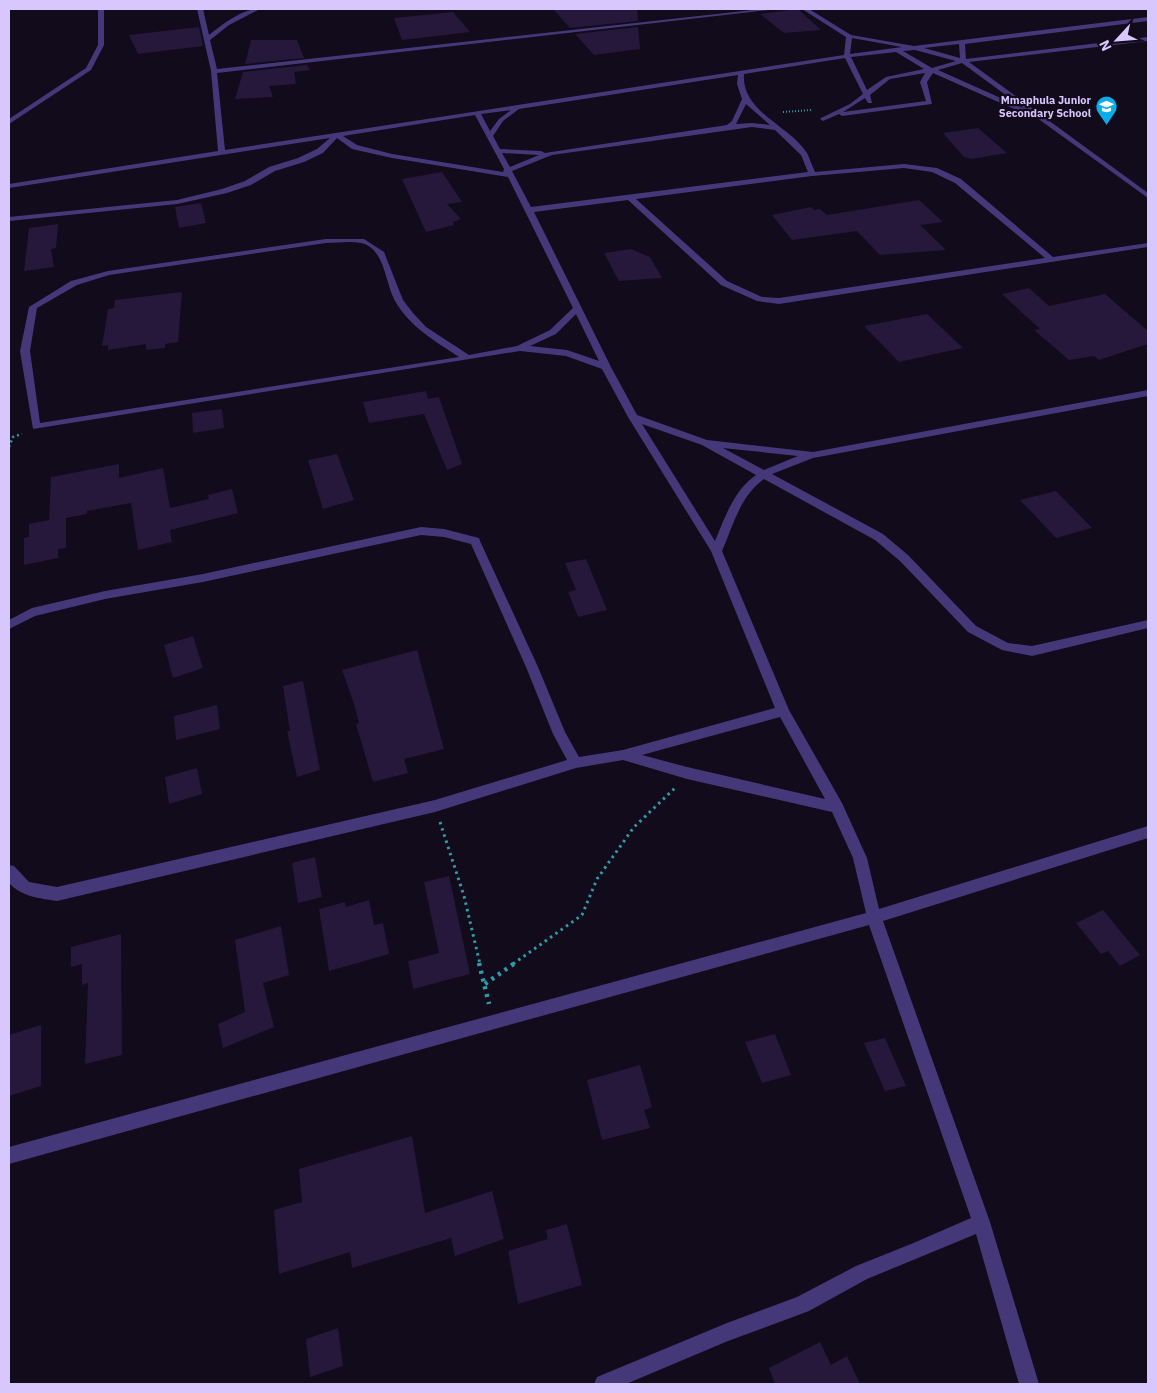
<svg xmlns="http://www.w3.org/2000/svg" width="1157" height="1393" font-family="'IBM Plex Sans',sans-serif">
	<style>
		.building { fill: #25183b }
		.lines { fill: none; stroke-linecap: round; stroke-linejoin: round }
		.path-far3 { stroke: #309ba8; stroke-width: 2; stroke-dasharray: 1 2; stroke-linecap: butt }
		.path-far2 { stroke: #309ba8; stroke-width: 2.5; stroke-dasharray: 2 3; stroke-linecap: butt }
		.path-far1 { stroke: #309ba8; stroke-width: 3; stroke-dasharray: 2.5 4; stroke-linecap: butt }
		.path { stroke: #309ba8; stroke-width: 4.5; stroke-dasharray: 3 5; stroke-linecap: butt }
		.minor { fill: #453879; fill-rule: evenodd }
		.labels { text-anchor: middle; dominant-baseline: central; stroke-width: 4.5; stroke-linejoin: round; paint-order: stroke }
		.far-poi-label { font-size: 11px; font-weight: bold; fill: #d7c7fd; stroke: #110b1b; text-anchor: end }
	</style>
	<rect width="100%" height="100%" fill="#110b1b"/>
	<g class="building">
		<polygon points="553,9 637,9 638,21 570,28"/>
		<polygon points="798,9 821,30 784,33 760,14"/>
		<polygon points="453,12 470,32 402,40 394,18"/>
		<polygon points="199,27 203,46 138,54 129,35"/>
		<polygon points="638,27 640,49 594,55 575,34"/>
		<polygon points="251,40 297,40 304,58 245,64"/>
		<polygon points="307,65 310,70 294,72 296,84 269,86 273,97 235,99 243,72"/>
		<polygon points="978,128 1007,153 972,159 964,157 943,133"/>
		<polygon points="442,172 462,202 447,204 461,219 453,222 454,225 426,232 402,179"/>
		<polygon points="919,200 943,222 920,225 946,250 880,255 857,231 792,240 772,215 811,207 814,210 820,209 827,215"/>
		<polygon points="201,203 206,223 179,228 175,207"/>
		<polygon points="58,224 56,248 51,249 54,267 24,271 29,228"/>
		<polygon points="631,249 650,257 662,278 619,281 604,253"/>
		<polygon points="1029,288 1049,306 1105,294 1148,331 1148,344 1099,360 1094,356 1069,360 1034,330 1040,329 1002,294"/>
		<polygon points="182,292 178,342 165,344 165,348 146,350 146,344 108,350 108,345 102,346 108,309 114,308 115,300"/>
		<polygon points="927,314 963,348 899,362 864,326"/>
		<polygon points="426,391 428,399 439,397 462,464 447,470 424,414 369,423 363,402"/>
		<polygon points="222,409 224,428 193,433 192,413"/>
		<polygon points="337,454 354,500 323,509 308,460"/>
		<polygon points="119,464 119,478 163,468 170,508 209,499 208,495 232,489 238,513 170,530 172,542 138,550 131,503 87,511 87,514 66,518 66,548 58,549 58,558 24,565 24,538 29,537 29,524 49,520 51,477"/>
		<polygon points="1056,491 1092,528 1056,538 1020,500"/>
		<polygon points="586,559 607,610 578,617 568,592 576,590 565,563"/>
		<polygon points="193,636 203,668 173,678 164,645"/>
		<polygon points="417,650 444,749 404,759 408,773 373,782 356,724 359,723 354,704 342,670"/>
		<polygon points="303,681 320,770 297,777 287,731 290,731 283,686"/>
		<polygon points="217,705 220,729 176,740 174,716"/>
		<polygon points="197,768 202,794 169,804 165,777"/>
		<polygon points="315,857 322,897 298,903 292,863"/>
		<polygon points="449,876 470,974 413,989 408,961 439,953 424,882"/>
		<polygon points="369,900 374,925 383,923 389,954 329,971 319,909 345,902 346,907"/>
		<polygon points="1103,910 1140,955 1120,966 1108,951 1101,954 1076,923"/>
		<polygon points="281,926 289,975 263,983 274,1027 223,1048 218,1024 245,1012 235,940"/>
		<polygon points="121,934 122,1055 85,1064 88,983 82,985 82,964 71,967 71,947"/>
		<polygon points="41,1025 41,1086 9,1096 9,1035"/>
		<polygon points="775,1034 791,1075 762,1083 745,1042"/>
		<polygon points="885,1038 906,1086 885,1091 864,1043"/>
		<polygon points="640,1065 652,1107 644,1110 650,1128 602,1140 587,1080"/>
		<polygon points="412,1136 425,1213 492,1191 504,1239 455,1256 451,1238 352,1268 350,1252 279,1274 274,1210 302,1202 299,1169"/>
		<polygon points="567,1224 582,1285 518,1304 508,1251 548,1239 546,1230"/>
		<polygon points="338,1328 343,1366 310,1377 306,1339"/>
		<polygon points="820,1342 831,1365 847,1356 860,1384 775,1384 769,1368"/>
	</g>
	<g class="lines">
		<polyline class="path-far3" points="783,112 812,110"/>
		<polyline class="path-far2" points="9,447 13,437 22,434"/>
		<g class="path-far1">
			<polyline points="440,822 464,896 480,964"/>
			<polyline points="513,964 582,915 597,879 634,827 675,788"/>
		</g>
		<g class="path">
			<polyline points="479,963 489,1004"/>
			<polyline points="485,984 515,963"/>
		</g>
		<g class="minor">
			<polygon points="98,9 104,9 104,45 91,70 9,124 9,119 86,68 98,45"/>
			<path d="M197,9H203L209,35C222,25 243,8 260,9L229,25L210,40L217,69L762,9H778L217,73L225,150L844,55L846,37L802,9H809L851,35L914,46L1148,17V21L965,44L966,59L1148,37V41L969,62L1148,193V198L1026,110L1025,112H1021L933,73L927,82L932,104L842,116L839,114L823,121L820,119L821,118L850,104L863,94L845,58L744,74C741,112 789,125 807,153C810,159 812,166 815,172L904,164L937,168L961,179L1053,257L1148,243V247L779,304L757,301L721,285L628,200L534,212L611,367L637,415L707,440L813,452L1148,390V396L813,458L772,474L883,534L908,555L976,626L1008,643L1032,646L1148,620V628L1032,656L1002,650L968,632L900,561L875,540L764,479C740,496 733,526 722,551L789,710L842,803L867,858L879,909L1148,826V838L883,921L990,1222L1039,1384H1019L976,1234L867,1279L809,1311L728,1341L626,1384H594L597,1377L727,1323L797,1297L856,1266L911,1244L971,1218L869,925L9,1164V1147L866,913L853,858L832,812L687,779L623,760L576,768L435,812L57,901C39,898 22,897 9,883V865L14,866L29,882L57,887L435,800L567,760L553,734L526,667L471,544L444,537L421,535L203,582L105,599L35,616L9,629V620L32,608L105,591L203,574L421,527L444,529L479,538L480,541L538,667L565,732L579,757L623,750L775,708L711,551L628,417L602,369L566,356L520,351L33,429L20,351L29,307L71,281L108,271L326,239H364L384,252L403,300L413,313L426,327L469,355L517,346L550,330L573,308L508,177L392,158L352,149L337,138L323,153L304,162L275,171L251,185L227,193L177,204L9,221V217L177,200L222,189L245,181L269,167L298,158L317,149L330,138L9,188V184L218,151L211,71ZM852,38L902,47L850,54ZM959,44L960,58L924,48ZM915,50L956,61L932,68L903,51ZM896,52L924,69L886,77L867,90L851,57ZM962,63L1025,109L938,70ZM925,73L920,82L926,101L843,112L865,98L868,103H872L870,95L890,79ZM738,75L737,84L742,99L732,121L727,125L545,153L541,151L500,149L493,136L503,121L519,109ZM746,104L770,125L752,123L736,124ZM511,110L499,119L490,131L481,114ZM475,115L504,169L503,172L392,154L357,145L343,136ZM752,127L775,130L801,155L808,172L531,207L512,171L552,155ZM502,153L539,155L510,167ZM904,168L932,172L955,183L1045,258L779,298L762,297L727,281L636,199L812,176ZM326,243C337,243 350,241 361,243C385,248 385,283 395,301C410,327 435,341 459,357L40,423L30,351L37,308L77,285L109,275ZM576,314L599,361L567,350L530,346L556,334ZM642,424L702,445L756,475C734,490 725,517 715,541ZM723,448L798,456L764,470ZM780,717L825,799L687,767L642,755Z"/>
		</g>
	</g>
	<defs>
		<symbol id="school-pin" viewBox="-11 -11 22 30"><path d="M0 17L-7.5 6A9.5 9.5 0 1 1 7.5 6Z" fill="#08ade9" stroke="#110b1b"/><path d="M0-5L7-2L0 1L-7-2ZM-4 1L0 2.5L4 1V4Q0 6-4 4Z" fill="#fff"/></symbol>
	</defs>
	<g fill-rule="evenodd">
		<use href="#school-pin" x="1094" y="94" width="25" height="34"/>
	</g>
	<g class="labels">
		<g class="far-poi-label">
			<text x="1091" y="100">Mmaphula Junior<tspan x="1091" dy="13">Secondary School</tspan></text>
		</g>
	</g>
	<rect width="1157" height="1393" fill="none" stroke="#d7c7fd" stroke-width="20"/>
	<g transform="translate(1117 40) rotate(244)" stroke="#110b1b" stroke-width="4" paint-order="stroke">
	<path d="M0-4L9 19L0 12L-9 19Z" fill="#d7c7fd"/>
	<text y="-8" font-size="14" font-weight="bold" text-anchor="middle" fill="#d7c7fd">N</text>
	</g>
</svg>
